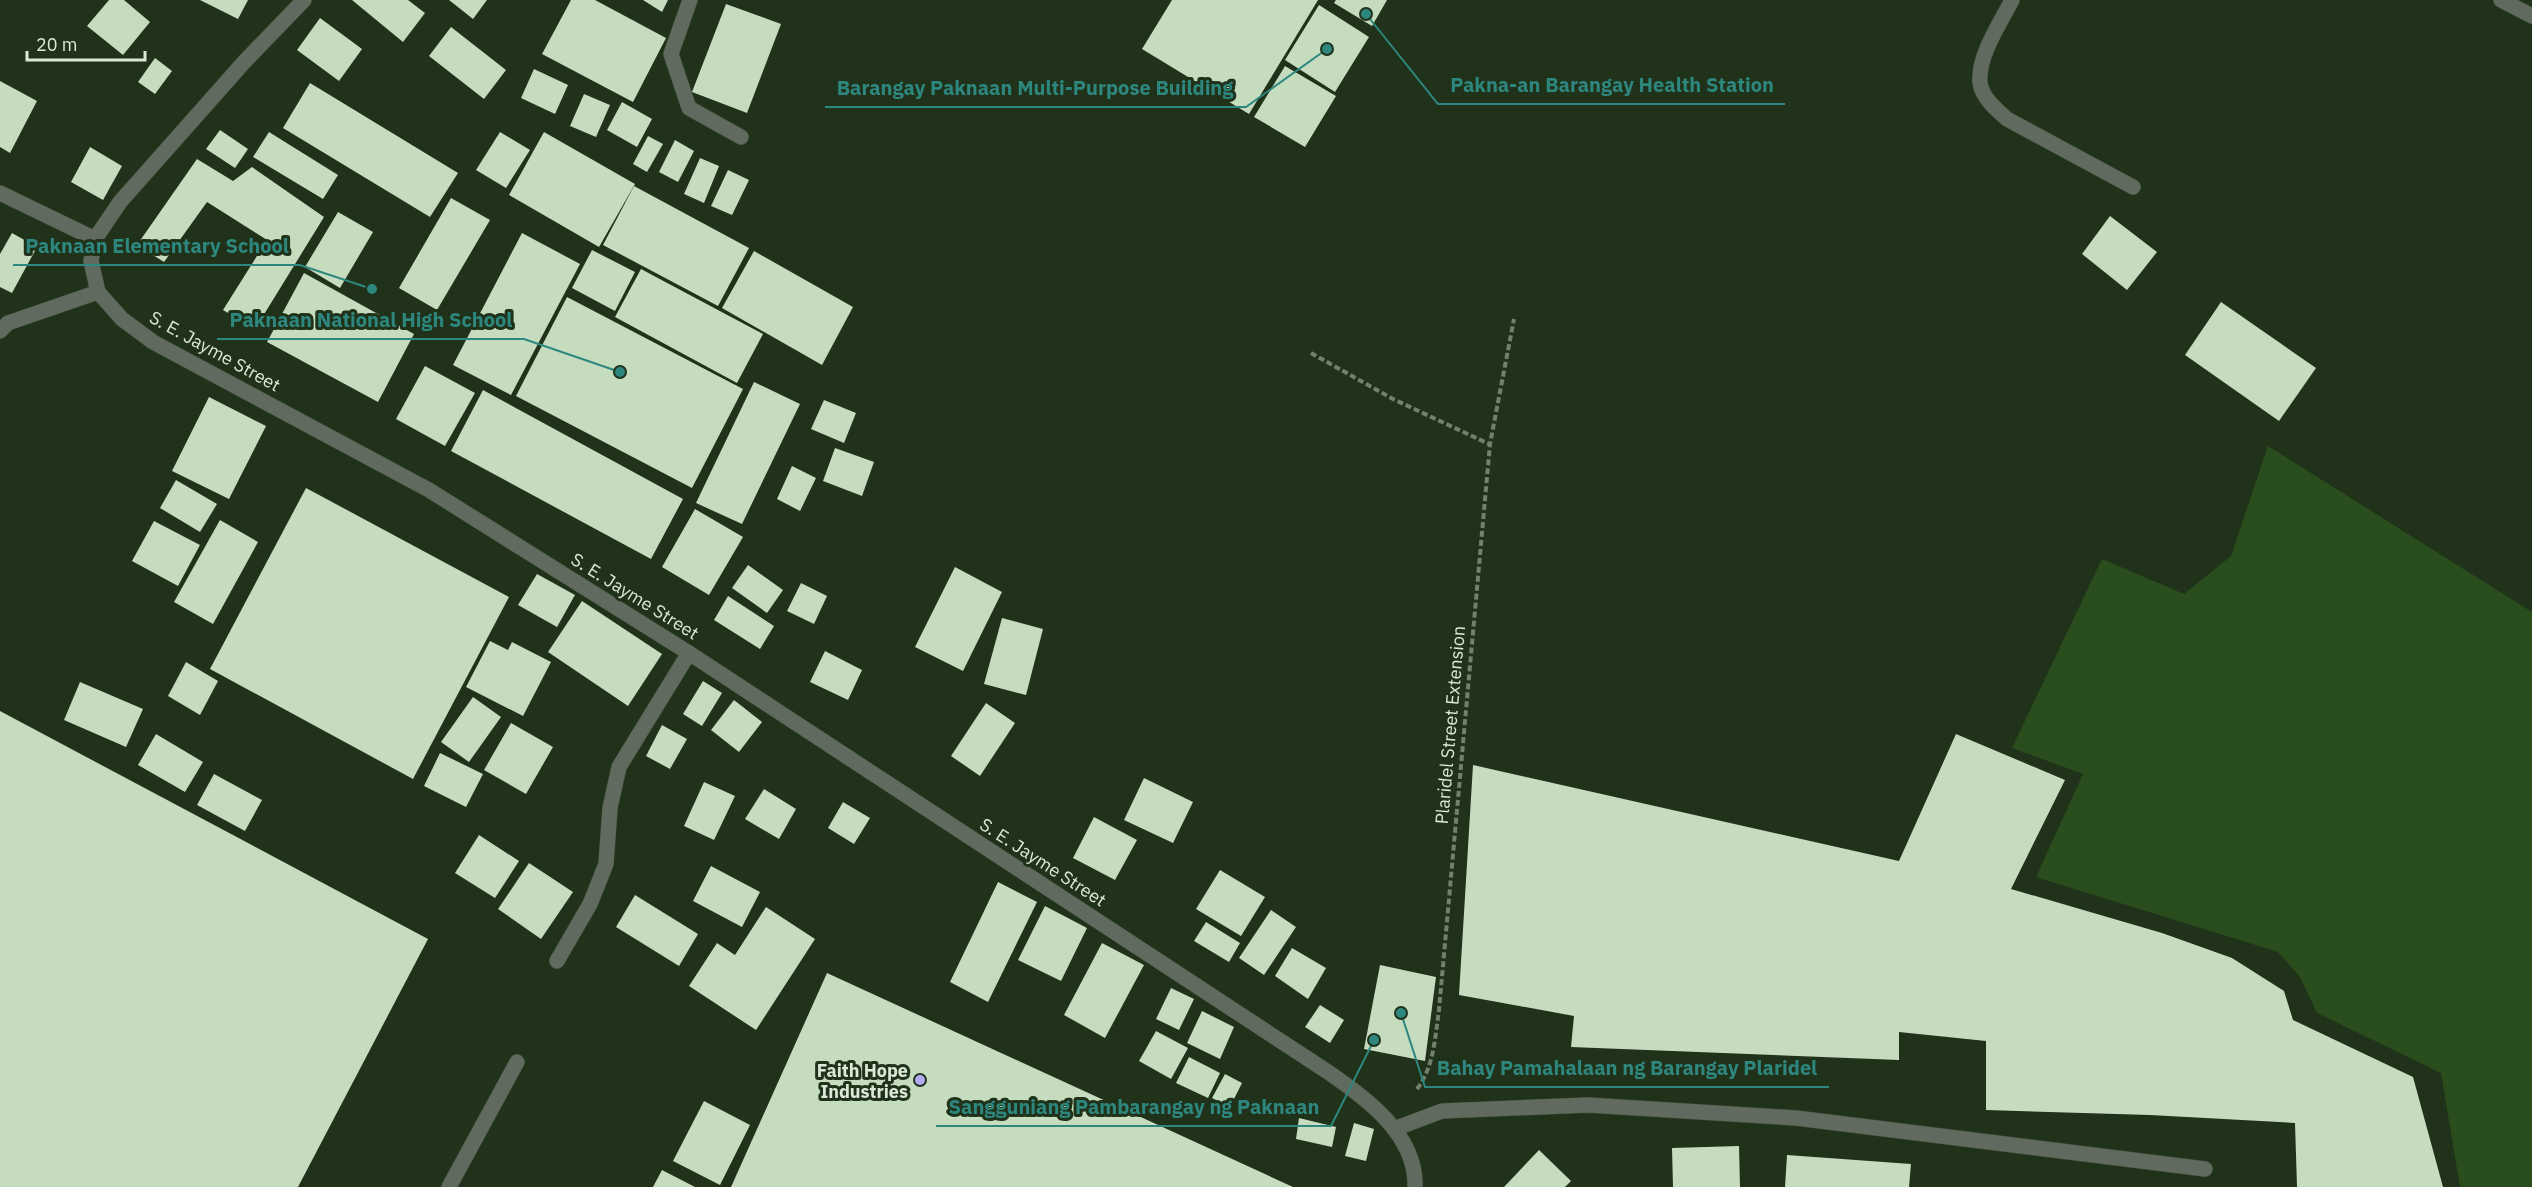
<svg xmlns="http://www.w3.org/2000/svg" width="2532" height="1187" font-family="'IBM Plex Sans',sans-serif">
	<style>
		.green { fill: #294d1c }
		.building { fill: #c5dcbe }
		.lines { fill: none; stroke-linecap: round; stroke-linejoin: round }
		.service-casing { stroke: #3e4f38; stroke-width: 16 }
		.minor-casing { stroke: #3e4f38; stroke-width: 16 }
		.tertiary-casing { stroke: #3e4f38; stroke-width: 16 }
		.path { stroke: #72816d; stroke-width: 4; stroke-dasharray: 6 3; stroke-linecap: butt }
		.service { stroke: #616a5e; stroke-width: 15 }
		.minor { stroke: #616a5e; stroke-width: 15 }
		.tertiary { stroke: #616a5e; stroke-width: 15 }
		.poi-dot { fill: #b4acf9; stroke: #20321a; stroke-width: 2 }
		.labels { text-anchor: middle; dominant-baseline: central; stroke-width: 6; stroke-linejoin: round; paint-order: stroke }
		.street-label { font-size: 18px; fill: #dbe7d7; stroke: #20321a }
		.poi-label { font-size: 18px; font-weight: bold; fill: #dbe7d7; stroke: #20321a; text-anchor: end }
		.leader { fill: none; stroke: #2e877e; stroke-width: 2 }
		.callout-dot { fill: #2e877e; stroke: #20321a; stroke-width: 2 }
		.callout-label { font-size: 20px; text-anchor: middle; font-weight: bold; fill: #2e877e; stroke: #20321a; stroke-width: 6; stroke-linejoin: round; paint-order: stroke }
	</style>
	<rect width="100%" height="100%" fill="#20321a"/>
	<polygon class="green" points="2268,446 2532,612 2532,1187 2460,1187 2441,1073 2317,1013 2300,977 2278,952 2036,877 2083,774 2012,748 2102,559 2184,594 2231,556"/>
	<g class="building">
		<polygon points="109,0 124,0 150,22 123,55 87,26"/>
		<polygon points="200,0 248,0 238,19"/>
		<polygon points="352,0 408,0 425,13 403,42"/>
		<polygon points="449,0 487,0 473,19"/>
		<polygon points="571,0 595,0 666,38 633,102 542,54"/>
		<polygon points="643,0 668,0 662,12"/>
		<polygon points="1172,0 1318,0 1249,114 1142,49"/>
		<polygon points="1336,0 1387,0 1372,26 1334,3"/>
		<polygon points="726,4 781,24 747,113 692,92"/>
		<polygon points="1319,5 1369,37 1335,92 1285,60"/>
		<polygon points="320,18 362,49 339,81 297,50"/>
		<polygon points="451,27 506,70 484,99 429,56"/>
		<polygon points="155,58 172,71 155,94 138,82"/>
		<polygon points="1285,66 1336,96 1305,147 1254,117"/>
		<polygon points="534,69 568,85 555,114 521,98"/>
		<polygon points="0,81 37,101 10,153 0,147"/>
		<polygon points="310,83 458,173 430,217 283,128"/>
		<polygon points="584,94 610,105 596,137 570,126"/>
		<polygon points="622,102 652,119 637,147 607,130"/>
		<polygon points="220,130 248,149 235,168 206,149"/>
		<polygon points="269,132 338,175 323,199 253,157"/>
		<polygon points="500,132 530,150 506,188 476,170"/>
		<polygon points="544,132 635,184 599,247 509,195"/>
		<polygon points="648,136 663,144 647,172 633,164"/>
		<polygon points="675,140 694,151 678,182 659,172"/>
		<polygon points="90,147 122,166 103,200 71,182"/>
		<polygon points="700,158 719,166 704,203 684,194"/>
		<polygon points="197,159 233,181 252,167 324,217 255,329 223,310 267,240 207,202 164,262 137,245"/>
		<polygon points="728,170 749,180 732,215 711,206"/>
		<polygon points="634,186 749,248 718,306 603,245"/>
		<polygon points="451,198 490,220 437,310 399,288"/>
		<polygon points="338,212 373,232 340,288 305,267"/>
		<polygon points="2110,216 2157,252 2127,290 2082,254"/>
		<polygon points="12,233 37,247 12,293 0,287 0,254"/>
		<polygon points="522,233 580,264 511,395 453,365"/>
		<polygon points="592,250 635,272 615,311 572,288"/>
		<polygon points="754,251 853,307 822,365 722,308"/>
		<polygon points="641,269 763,334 737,383 615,317"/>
		<polygon points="304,273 414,334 378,402 267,342"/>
		<polygon points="567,297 743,389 692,488 516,396"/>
		<polygon points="2221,302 2316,368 2279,421 2185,355"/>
		<polygon points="425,366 475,393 445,446 396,419"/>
		<polygon points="754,382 800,404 742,524 696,503"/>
		<polygon points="483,390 683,499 651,559 451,451"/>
		<polygon points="209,397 266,426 229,499 172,471"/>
		<polygon points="824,400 856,413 844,443 811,429"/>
		<polygon points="835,448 874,462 862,496 823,481"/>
		<polygon points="792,466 816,478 800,511 777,499"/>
		<polygon points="176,480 217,504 200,532 160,508"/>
		<polygon points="306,488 509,597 413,779 210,669"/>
		<polygon points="695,509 743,537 709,595 662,567"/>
		<polygon points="220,520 258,542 213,624 174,602"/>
		<polygon points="154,521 200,545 178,586 132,561"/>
		<polygon points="748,565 783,590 767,613 732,588"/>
		<polygon points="955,567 1002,592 963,671 915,647"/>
		<polygon points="537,574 575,595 557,627 518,605"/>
		<polygon points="801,583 827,596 814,624 787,611"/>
		<polygon points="728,596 774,626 760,649 714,620"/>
		<polygon points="582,601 662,654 628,706 548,652"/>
		<polygon points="1002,618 1043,629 1026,695 984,684"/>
		<polygon points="490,641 508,650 512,642 551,662 523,716 466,687"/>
		<polygon points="825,651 862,670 848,700 810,682"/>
		<polygon points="186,662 218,681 200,715 168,696"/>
		<polygon points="703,681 722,693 702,726 683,714"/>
		<polygon points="80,682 143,709 126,747 64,720"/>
		<polygon points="473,697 501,717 469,762 441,742"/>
		<polygon points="734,700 762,722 739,752 711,730"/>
		<polygon points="986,703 1015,723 980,776 951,756"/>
		<polygon points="0,711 428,939 298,1187 0,1187"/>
		<polygon points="511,723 553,747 526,794 484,770"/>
		<polygon points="662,725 687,739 670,769 646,756"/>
		<polygon points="156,734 203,762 185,792 138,765"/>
		<polygon points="1956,734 2065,780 2011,889 2162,933 2232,958 2284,991 2293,1020 2413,1077 2443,1187 2297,1187 2295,1123 2150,1115 1986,1110 1986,1041 1899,1032 1899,1060 1571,1047 1574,1016 1459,995 1473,765 1899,861"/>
		<polygon points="440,753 483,774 466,807 424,786"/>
		<polygon points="214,774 262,800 245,831 197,805"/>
		<polygon points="1144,778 1193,802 1173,843 1124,820"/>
		<polygon points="704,782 735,796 714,840 684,826"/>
		<polygon points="764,789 796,809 779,839 745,819"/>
		<polygon points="843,802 870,818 854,844 828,828"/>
		<polygon points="1094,817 1137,840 1115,880 1073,858"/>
		<polygon points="479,835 519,861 495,898 455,873"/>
		<polygon points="529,863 573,892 541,939 498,909"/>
		<polygon points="711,866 760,892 742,927 693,901"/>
		<polygon points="1220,870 1265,897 1241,936 1196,909"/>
		<polygon points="998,882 1037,902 988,1002 950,982"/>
		<polygon points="635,895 698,934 679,966 616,927"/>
		<polygon points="1045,906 1087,928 1061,981 1018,960"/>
		<polygon points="766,907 815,939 756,1030 689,986 717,943 735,955"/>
		<polygon points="1271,910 1296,927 1264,975 1239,958"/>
		<polygon points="1206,922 1240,943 1229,962 1194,941"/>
		<polygon points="1102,943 1144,965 1105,1038 1064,1015"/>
		<polygon points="1292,948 1326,968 1308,999 1275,976"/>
		<polygon points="1380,965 1436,977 1425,1061 1364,1049"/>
		<polygon points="827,973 1293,1187 731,1187"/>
		<polygon points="1171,988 1194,999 1179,1030 1156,1019"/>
		<polygon points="1320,1005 1344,1020 1330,1043 1305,1027"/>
		<polygon points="1202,1011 1234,1027 1220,1059 1187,1043"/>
		<polygon points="1156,1031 1188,1048 1171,1079 1139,1061"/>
		<polygon points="1189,1057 1220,1073 1208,1098 1176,1083"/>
		<polygon points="1225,1074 1242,1083 1230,1107 1212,1098"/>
		<polygon points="704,1101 750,1125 720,1185 673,1161"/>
		<polygon points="1299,1118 1336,1127 1332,1147 1296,1139"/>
		<polygon points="1354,1123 1374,1129 1366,1161 1345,1156"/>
		<polygon points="1739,1146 1740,1187 1673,1187 1672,1148"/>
		<polygon points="1539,1150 1571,1181 1565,1187 1504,1187"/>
		<polygon points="1787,1155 1911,1164 1909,1187 1785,1187"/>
		<polygon points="662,1170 695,1187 653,1187"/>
	</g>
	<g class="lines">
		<defs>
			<g id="service">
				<path d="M2012,0C2000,24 1978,55 1980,82C1981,97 1997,110 2007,119L2133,187"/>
				<polyline points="2501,0 2532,16"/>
				<polyline points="0,193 95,239"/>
				<polyline points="0,331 8,323 98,292"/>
				<polyline points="1394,1129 1442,1111 1588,1105 1796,1118 2205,1169"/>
				<polyline points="449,1187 517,1062"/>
			</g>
			<g id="minor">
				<polyline points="690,0 671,54 689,108 741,137"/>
				<polyline points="557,961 590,904 606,864 610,808 619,767 689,653"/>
			</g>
			<path id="tertiary" d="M304,0L245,61L120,202L95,239L91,261L98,292L122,319L153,342L429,490L689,653L1328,1072C1366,1098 1417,1135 1415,1187"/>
		</defs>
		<use href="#service" class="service-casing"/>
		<use href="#minor" class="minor-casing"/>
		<use href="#tertiary" class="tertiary-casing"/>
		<g class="path">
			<polyline points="1311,353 1393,399 1489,444"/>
			<path d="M1417,1089C1434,1067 1435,1037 1439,1010L1490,444L1514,319"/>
		</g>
		<use href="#service" class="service"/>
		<use href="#minor" class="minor"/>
		<use href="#tertiary" class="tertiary"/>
	</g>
	<circle class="poi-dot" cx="920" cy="1080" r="6"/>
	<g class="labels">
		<g class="street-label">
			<text transform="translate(215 351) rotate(29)">S. E. Jayme Street</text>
			<text transform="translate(635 596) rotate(32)">S. E. Jayme Street</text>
			<text transform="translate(1450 725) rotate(-85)">Plaridel Street Extension</text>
			<text transform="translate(1043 862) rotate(33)">S. E. Jayme Street</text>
		</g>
		<g class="poi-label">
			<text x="908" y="1070">Faith Hope<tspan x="908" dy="21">Industries</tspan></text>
		</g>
	</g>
	<path class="leader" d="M1366 14L1438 104H1785M1327 49L1246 107H825M372 289L300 265H13M620 372L524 339H217M1401 1013L1425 1087H1829M1374 1040L1331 1126H936"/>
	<g class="callout-dot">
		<circle cx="1366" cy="14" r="6"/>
		<circle cx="1327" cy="49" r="6"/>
		<circle cx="372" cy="289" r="6"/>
		<circle cx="620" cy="372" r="6"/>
		<circle cx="1401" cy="1013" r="6"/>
		<circle cx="1374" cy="1040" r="6"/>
	</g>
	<g class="callout-label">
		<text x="1612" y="92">Pakna-an Barangay Health Station</text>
		<text x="1035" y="95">Barangay Paknaan Multi-Purpose Building</text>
		<text x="157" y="253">Paknaan Elementary School</text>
		<text x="371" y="327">Paknaan National High School</text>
		<text x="1627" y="1075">Bahay Pamahalaan ng Barangay Plaridel</text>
		<text x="1134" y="1114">Sangguniang Pambarangay ng Paknaan</text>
	</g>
	<path d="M27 51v9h118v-9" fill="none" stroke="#dbe7d7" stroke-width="3"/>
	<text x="36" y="51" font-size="18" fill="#dbe7d7" stroke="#20321a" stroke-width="4.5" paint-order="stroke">20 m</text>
</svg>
